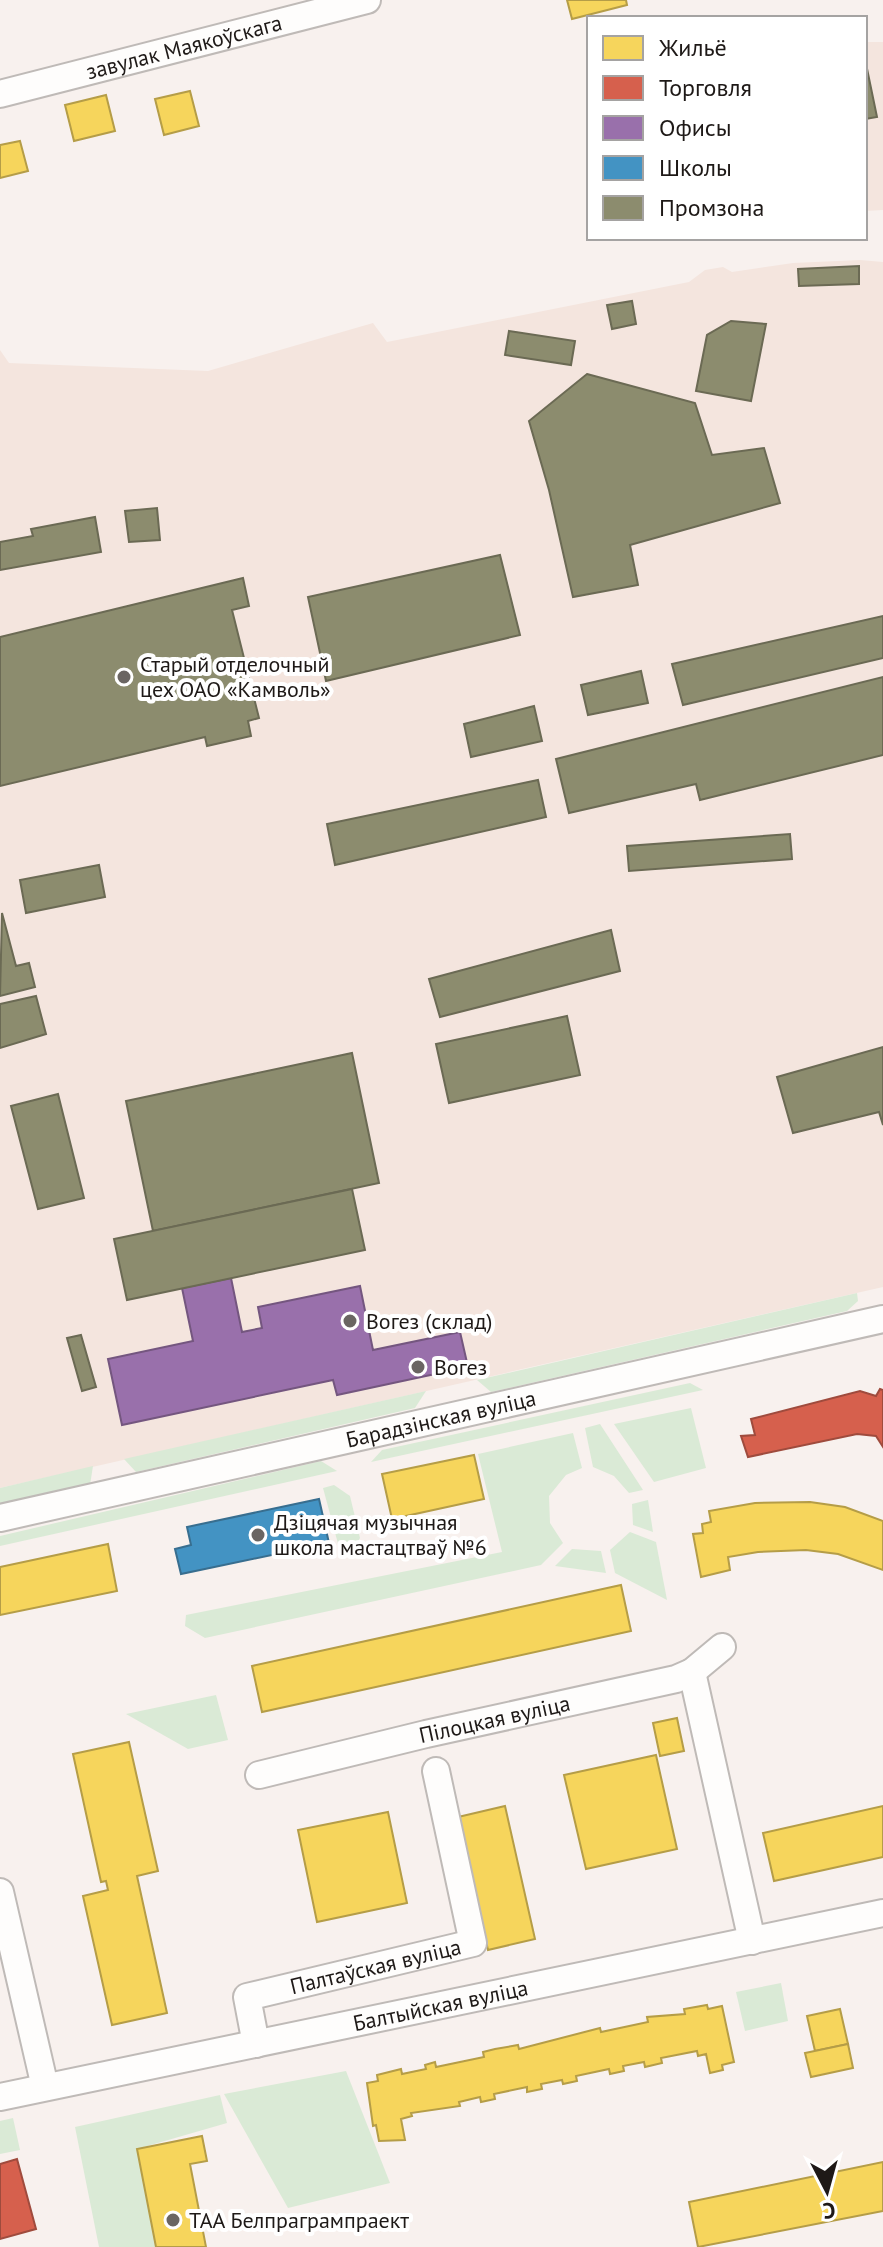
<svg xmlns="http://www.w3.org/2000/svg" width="883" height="2247" font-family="'PT Sans',sans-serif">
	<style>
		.built { fill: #f4e5de }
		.green { fill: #daead6 }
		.homes { fill: #f6d55c; stroke: #b59d47; stroke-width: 2 }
		.shops { fill: #d6604d; stroke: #9f4b3d; stroke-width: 2 }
		.offices { fill: #9970ab; stroke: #74567f; stroke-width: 2 }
		.schools { fill: #4393c3; stroke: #386e8f; stroke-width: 2 }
		.industry { fill: #8c8c6e; stroke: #6b6a54; stroke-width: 2 }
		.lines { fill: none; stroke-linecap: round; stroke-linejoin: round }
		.minor-casing { stroke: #bfbab7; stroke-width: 30 }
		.minor { stroke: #fefdfc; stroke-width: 26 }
		.poi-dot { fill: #6a6562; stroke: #fff; stroke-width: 3 }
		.labels { text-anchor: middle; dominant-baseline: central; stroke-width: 8; stroke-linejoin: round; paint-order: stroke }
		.street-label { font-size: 22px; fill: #1e1917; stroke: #fff }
		.poi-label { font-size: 22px; fill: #1e1917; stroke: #fff; text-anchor: start }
	</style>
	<rect width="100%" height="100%" fill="#f8f1ee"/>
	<g class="built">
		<polygon points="865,42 883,42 883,210 865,211"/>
		<polygon points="860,260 883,262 883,1287 0,1488 0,350 9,363 208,371 373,323 387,342 689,282 705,270 723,267 732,272 793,263"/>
	</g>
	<g class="green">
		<polygon points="857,1293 858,1301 847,1311 491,1392 477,1380"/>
		<polygon points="690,1383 703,1390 371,1462 382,1450"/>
		<polygon points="426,1391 415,1408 136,1472 124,1459"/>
		<polygon points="691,1408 706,1468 654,1482 614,1424"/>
		<polygon points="600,1424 643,1490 629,1493 614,1476 593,1467 585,1428"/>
		<polygon points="573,1433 582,1468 566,1475 549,1496 550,1523 563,1543 541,1565 205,1638 185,1626 186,1615 502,1552 478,1454"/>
		<polygon points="321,1461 337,1471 0,1546 0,1536"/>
		<polygon points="93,1466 90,1485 0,1503 0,1488"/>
		<polygon points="334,1485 350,1496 360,1538 354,1548 340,1551 323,1488"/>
		<polygon points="648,1500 653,1532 633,1525 632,1504"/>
		<polygon points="630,1532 656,1542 667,1600 615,1573 610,1550"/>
		<polygon points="572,1549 601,1551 606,1573 555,1566"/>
		<polygon points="216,1695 228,1740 188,1749 126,1714"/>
		<polygon points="781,1983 788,2021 745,2031 736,1992"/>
		<polygon points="346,2071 390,2183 288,2208 224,2094"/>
		<polygon points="220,2095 227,2123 137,2149 156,2247 99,2247 75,2127"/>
		<polygon points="13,2118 20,2150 0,2154 0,2121"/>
	</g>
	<g class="homes">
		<polygon points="567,0 626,0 627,5 572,19"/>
		<polygon points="190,91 199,126 164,135 155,99"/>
		<polygon points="106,95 115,131 74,141 65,105"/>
		<polygon points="20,141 28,171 0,178 0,145"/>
		<polygon points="474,1455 484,1499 392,1519 382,1474"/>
		<polygon points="810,1502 845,1507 883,1521 883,1570 838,1554 806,1550 758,1552 728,1557 730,1570 701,1577 693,1534 703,1533 702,1524 711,1522 709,1511 755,1503"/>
		<polygon points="108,1544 117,1591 0,1615 0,1567"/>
		<polygon points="621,1585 631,1631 262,1712 252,1666"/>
		<polygon points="677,1718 684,1751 660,1756 653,1723"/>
		<polygon points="129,1742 158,1871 137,1876 167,2013 112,2025 83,1896 108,1890 106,1881 101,1882 73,1754"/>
		<polygon points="656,1755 677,1849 586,1869 564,1775"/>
		<polygon points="505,1806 535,1939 488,1950 458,1817"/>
		<polygon points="883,1806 883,1857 774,1881 763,1833"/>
		<polygon points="388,1812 407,1903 317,1922 298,1830"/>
		<polygon points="707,2005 708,2009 722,2006 734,2062 722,2065 723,2070 710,2073 706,2054 698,2056 697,2051 661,2058 662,2063 645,2067 644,2062 623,2066 624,2071 610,2074 609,2069 576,2076 577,2081 563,2084 562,2080 541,2084 542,2089 527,2092 527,2087 494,2094 495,2099 481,2102 480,2097 459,2102 460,2106 411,2113 412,2116 401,2119 405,2140 379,2141 376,2125 373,2126 367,2083 378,2081 377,2075 401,2069 402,2074 426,2069 425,2065 435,2062 436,2067 484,2057 483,2052 495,2049 518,2045 519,2049 600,2028 601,2032 648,2022 647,2017 685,2014 684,2009"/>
		<polygon points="840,2009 848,2044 815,2051 807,2016"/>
		<polygon points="848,2044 853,2068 811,2077 805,2053"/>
		<polygon points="202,2136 207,2161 190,2164 206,2247 156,2247 137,2149"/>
		<polygon points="883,2162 883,2211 698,2247 689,2202"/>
	</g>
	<g class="shops">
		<polygon points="880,1389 883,1390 883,1447 876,1436 857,1434 748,1457 741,1436 755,1435 751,1419 860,1391 876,1396"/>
		<polygon points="17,2159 36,2229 0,2239 0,2164"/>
	</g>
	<polygon class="offices" points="231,1278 242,1332 262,1328 258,1307 360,1286 373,1350 460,1332 468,1367 337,1395 333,1380 122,1425 108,1359 193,1341 182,1288"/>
	<polygon class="schools" points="319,1499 329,1543 181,1574 175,1549 191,1545 187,1527"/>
	<g class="industry">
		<polygon points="865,59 877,117 865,119"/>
		<polygon points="859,266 859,284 799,286 798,269"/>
		<polygon points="632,301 636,324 612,329 607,305"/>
		<polygon points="731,321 766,324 751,401 696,391 707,335"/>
		<polygon points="509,331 575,341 571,365 505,355"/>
		<polygon points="587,374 695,403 712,455 764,448 780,503 630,545 638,585 573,597 549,490 529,421"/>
		<polygon points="157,508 160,540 129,542 125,511"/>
		<polygon points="95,517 101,552 0,570 0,542 33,536 31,529"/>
		<polygon points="500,555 520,635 326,681 308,597"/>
		<polygon points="243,578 249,606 232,610 259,718 248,721 251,736 207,746 205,737 0,786 0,637"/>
		<polygon points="883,616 883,658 683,705 672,664"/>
		<polygon points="641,671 648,703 588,715 581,685"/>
		<polygon points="883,677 883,755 700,800 696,784 569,813 556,759"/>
		<polygon points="534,706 542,741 471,757 464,724"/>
		<polygon points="538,780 546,817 335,865 327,824"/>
		<polygon points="790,834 792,859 629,871 627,846"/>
		<polygon points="99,865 105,897 26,913 20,880"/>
		<polygon points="2,913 16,966 29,963 35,987 0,996"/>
		<polygon points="611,930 620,971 440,1017 429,979"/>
		<polygon points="36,996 46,1034 0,1048 0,1004"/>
		<polygon points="567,1016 580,1075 449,1103 436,1044"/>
		<polygon points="883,1047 883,1125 879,1112 793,1133 777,1077"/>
		<polygon points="352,1053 379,1183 153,1231 126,1101"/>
		<polygon points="58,1094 84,1198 38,1209 11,1106"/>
		<polygon points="352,1189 365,1250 127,1300 114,1239"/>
		<polygon points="81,1335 96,1387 82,1391 67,1338"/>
	</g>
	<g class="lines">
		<defs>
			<g id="minor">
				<path id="s1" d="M0,94L367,0"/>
				<path id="s2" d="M0,1518L883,1319"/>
				<polyline points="692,1672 752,1941"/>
				<path id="s3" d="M259,1775L426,1734L676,1679L692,1672L722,1647"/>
				<polyline points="0,1892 45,2087"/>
				<path id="s4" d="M256,2044L247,1997L473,1943L436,1771"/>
				<path id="s5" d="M0,2097L883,1913"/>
			</g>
		</defs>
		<use href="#minor" class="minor-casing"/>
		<use href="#minor" class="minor"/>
	</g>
	<g class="poi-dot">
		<circle cx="124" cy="677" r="8"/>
		<circle cx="350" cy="1321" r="8"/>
		<circle cx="418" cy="1367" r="8"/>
		<circle cx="258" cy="1535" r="8"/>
		<circle cx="173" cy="2220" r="8"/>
	</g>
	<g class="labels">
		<g class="street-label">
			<text stroke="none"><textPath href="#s1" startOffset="190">завулак Маякоўскага</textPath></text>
			<text stroke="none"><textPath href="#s2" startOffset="452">Барадзінская вуліца</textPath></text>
			<text stroke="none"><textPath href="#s3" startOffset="242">Пілоцкая вуліца</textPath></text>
			<text stroke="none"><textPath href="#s4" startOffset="180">Палтаўская вуліца</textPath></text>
			<text stroke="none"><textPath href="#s5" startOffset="450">Балтыйская вуліца</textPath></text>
		</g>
		<g class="poi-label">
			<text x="140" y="664">Старый отделочный<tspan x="140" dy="25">цех ОАО «Камволь»</tspan></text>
			<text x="366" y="1321">Вогез (склад)</text>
			<text x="434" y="1367">Вогез</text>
			<text x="274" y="1522">Дзіцячая музычная<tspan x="274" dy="25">школа мастацтваў №6</tspan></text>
			<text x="189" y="2220">ТАА Белпрагрампраект</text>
		</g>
	</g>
	<rect x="587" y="16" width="280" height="224" fill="#ffffff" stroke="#a5a3a2" stroke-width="2"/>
	<rect x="603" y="36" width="40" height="24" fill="#f6d55c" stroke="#a5a3a2" stroke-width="2"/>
	<text x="659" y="56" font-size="24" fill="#1e1917">Жильё</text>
	<rect x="603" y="76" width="40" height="24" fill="#d6604d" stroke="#a5a3a2" stroke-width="2"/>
	<text x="659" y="96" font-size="24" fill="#1e1917">Торговля</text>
	<rect x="603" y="116" width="40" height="24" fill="#9970ab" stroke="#a5a3a2" stroke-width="2"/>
	<text x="659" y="136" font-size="24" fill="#1e1917">Офисы</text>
	<rect x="603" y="156" width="40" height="24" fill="#4393c3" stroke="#a5a3a2" stroke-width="2"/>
	<text x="659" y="176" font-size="24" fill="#1e1917">Школы</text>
	<rect x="603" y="196" width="40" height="24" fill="#8c8c6e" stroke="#a5a3a2" stroke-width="2"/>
	<text x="659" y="216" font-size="24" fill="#1e1917">Промзона</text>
	<g transform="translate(827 2191) rotate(174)" stroke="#ffffff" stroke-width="6" paint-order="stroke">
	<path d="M0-6L14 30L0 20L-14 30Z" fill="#1e1917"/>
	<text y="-12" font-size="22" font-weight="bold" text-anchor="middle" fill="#1e1917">С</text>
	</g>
</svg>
